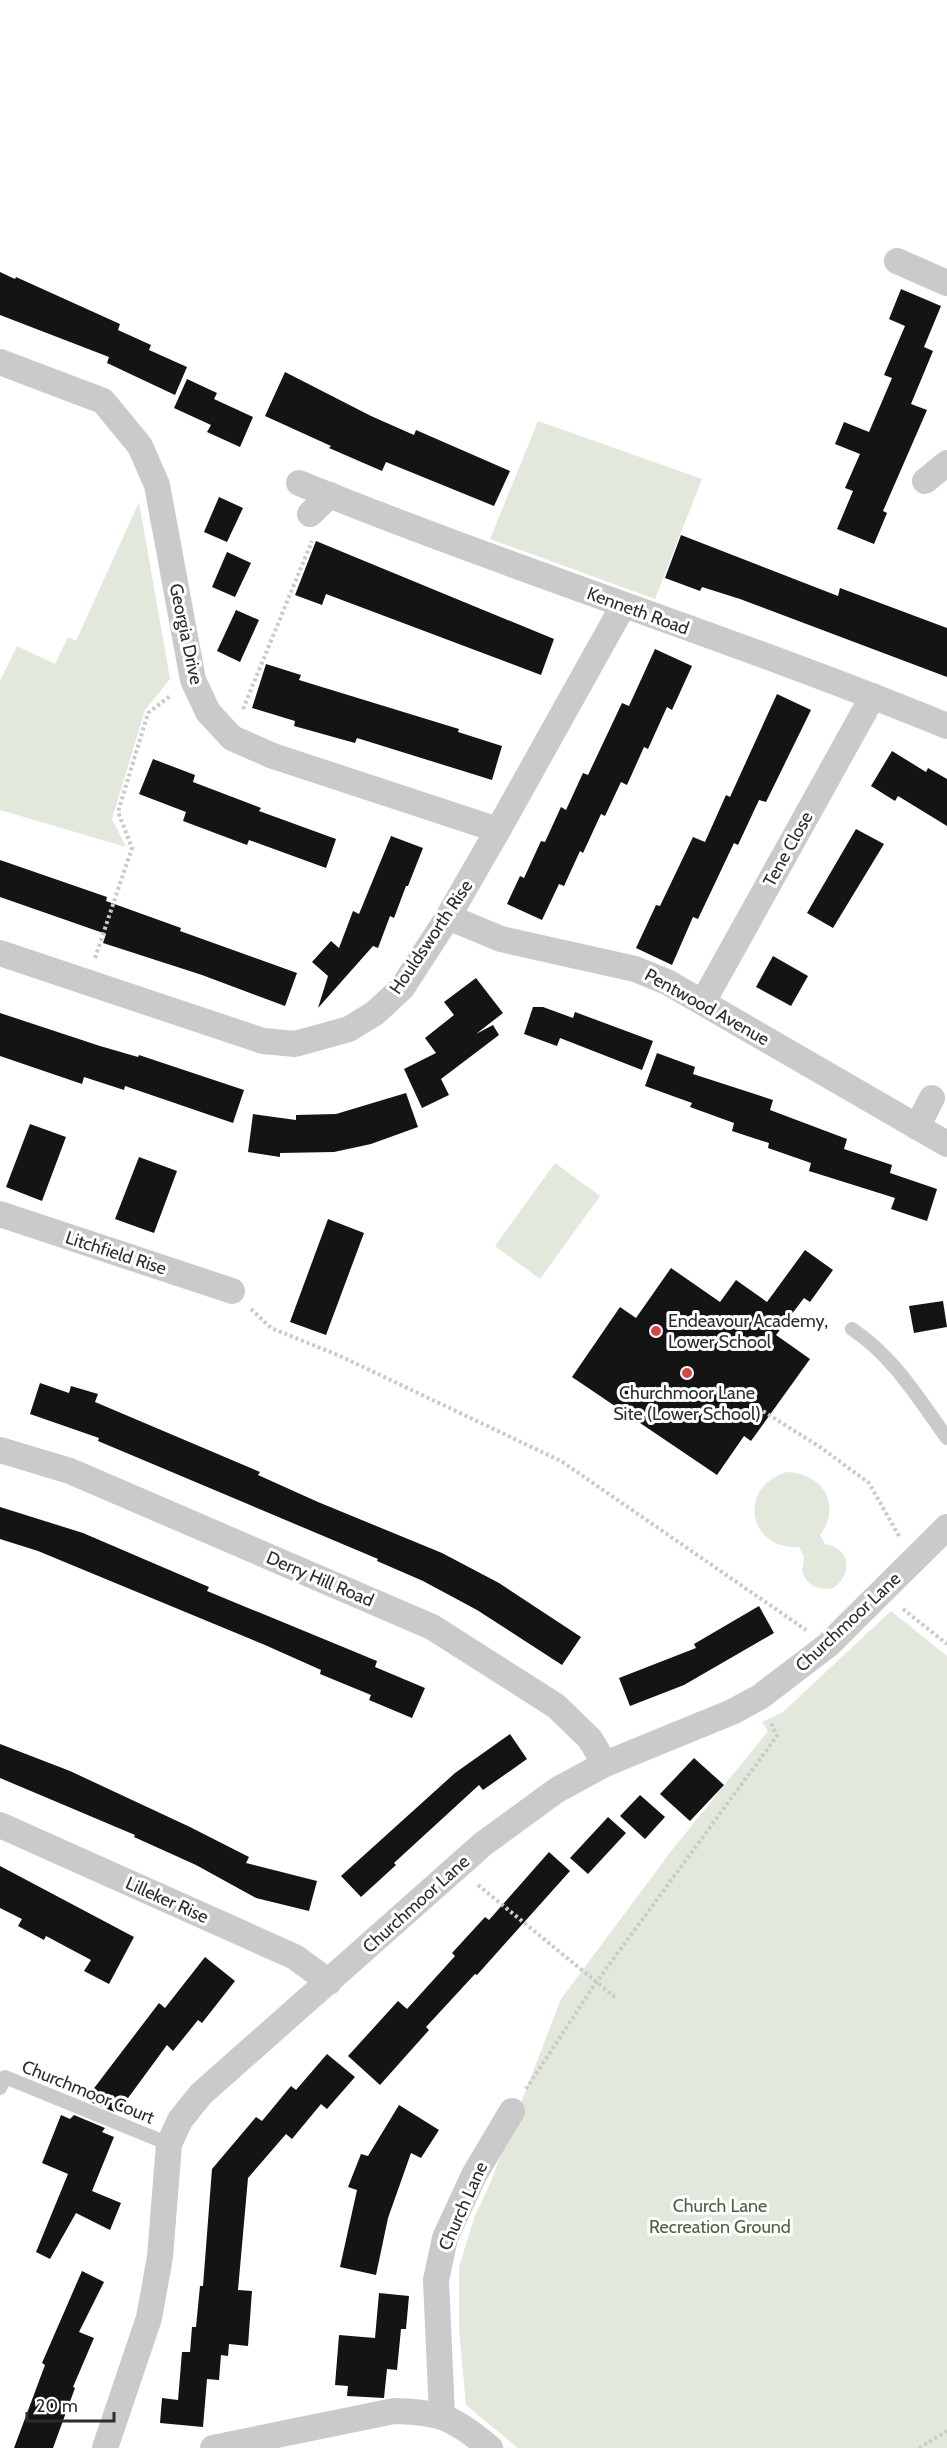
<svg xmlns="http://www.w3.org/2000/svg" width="947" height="2448" font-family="Cabin,sans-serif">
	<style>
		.green { fill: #e2e9dc }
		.building { fill: #141414 }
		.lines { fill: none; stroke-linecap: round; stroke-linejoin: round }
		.path { stroke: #cacaca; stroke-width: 4; stroke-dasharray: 3 3; stroke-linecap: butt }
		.lane { stroke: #cacaca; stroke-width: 14 }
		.street { stroke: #cacaca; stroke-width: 26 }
		.poi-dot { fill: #d14943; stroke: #fff; stroke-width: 2 }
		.labels { text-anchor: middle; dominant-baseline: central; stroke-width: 6; stroke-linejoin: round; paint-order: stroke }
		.street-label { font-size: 18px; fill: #2d2d2d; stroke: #fff }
		.poi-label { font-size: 18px; fill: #2d2d2d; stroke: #fff; text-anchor: start }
		.park-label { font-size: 18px; fill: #4c6340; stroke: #fff }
	</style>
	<rect width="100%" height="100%" fill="#fff"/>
	<g class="green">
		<polygon points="538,421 702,479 655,599 490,539"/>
		<polygon points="139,502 170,679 145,710 112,819 126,847 0,810 0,681 17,646 55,664 68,637 76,641"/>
		<polygon points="555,1163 600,1196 540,1279 495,1246"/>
		<path d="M786,1472C822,1473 843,1504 820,1535L825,1544C851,1548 853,1575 833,1588C818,1591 808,1586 802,1572L804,1557L799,1547C748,1550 737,1488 786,1472Z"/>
		<polygon points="891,1611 947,1656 947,2448 518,2448 466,2405 459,2330 459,2267 474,2218 489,2186 561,1999 672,1850 768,1731 762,1722 783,1712"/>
	</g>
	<g class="building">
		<polygon points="0,272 15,279 16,277 120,324 118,330 151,345 149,350 187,367 175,395 107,363 109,357 0,315"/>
		<polygon points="901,289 941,306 924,347 933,351 911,404 927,410 883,511 887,513 874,544 837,529 853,491 845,488 860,454 835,444 844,422 869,432 892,378 884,375 905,326 889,319"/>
		<polygon points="285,372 371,416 414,435 416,430 510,471 494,506 386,462 382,471 329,448 331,446 265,416"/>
		<polygon points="187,379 217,393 214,399 253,417 240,447 207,432 211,425 174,408"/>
		<polygon points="219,497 243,508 227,542 204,532"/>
		<polygon points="681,535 838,596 840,588 947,628 947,677 740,599 702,587 700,591 665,578"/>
		<polygon points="316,541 554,639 541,675 326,594 322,605 295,595"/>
		<polygon points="227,552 251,563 235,597 212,587"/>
		<polygon points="236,610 259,620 240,662 217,651"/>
		<polygon points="655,649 692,666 672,710 667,707 648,749 644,747 627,785 621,782 605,816 601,814 583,853 580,851 564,886 559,884 542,920 507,904 520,876 524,878 541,841 545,842 561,807 566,810 583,773 588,775 622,703 629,706"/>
		<polygon points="266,664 301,675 299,680 459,729 458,732 502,746 492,780 357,738 355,743 294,726 295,721 252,708"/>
		<polygon points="777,694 811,710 766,802 759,800 738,845 734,843 698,919 693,917 672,965 636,948 656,905 660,906 693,837 705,842 726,795 730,797"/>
		<polygon points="892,751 926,772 928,768 947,779 947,826 898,796 895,801 871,786"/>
		<polygon points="153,759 195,775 193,782 261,808 259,811 336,839 326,868 249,840 247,845 183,821 186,812 139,794"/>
		<polygon points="856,829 884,844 833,928 807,913"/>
		<polygon points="391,836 423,848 408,886 406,886 394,918 390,916 378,948 373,946 318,1008 328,976 312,962 331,941 339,948 353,911 359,914"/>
		<polygon points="0,860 107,897 106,901 181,928 180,931 297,973 285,1006 202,975 103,943 106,934 0,897"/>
		<polygon points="773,956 808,976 791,1006 756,987"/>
		<polygon points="476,978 503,1013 476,1034 493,1025 499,1035 441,1079 449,1095 422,1108 404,1069 436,1053 425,1038 454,1015 444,1002"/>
		<polygon points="533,1007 543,1007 573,1018 575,1012 653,1041 642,1070 560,1038 557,1046 524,1034"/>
		<polygon points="0,1013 100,1046 138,1057 139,1055 244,1090 233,1123 125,1086 124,1090 84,1077 82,1084 0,1056"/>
		<polygon points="657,1053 695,1067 693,1074 773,1100 770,1110 847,1139 844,1149 892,1165 890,1173 937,1189 927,1221 891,1209 895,1198 809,1171 811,1163 768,1148 769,1143 732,1131 734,1123 690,1107 692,1103 645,1086"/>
		<polygon points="406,1093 418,1127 371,1144 334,1152 280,1153 280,1157 248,1152 253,1114 296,1120 296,1115 336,1114"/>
		<polygon points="30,1124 66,1137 42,1201 6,1187"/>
		<polygon points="139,1157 177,1171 154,1233 115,1219"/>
		<polygon points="328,1219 364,1233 326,1335 290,1322"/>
		<polygon points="805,1250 833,1270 810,1302 804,1298 776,1335 810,1359 751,1441 744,1436 717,1475 572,1377 620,1307 636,1318 671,1268 720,1302 736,1280 767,1302"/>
		<polygon points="943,1301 947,1327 914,1333 909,1306"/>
		<polygon points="40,1383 69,1393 71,1386 98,1394 95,1402 260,1472 258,1475 318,1502 442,1553 499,1583 581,1637 562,1665 477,1610 423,1581 377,1561 378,1559 98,1441 99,1438 30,1414"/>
		<polygon points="0,1507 83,1533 209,1587 207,1591 377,1661 375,1667 425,1688 412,1718 369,1700 371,1695 320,1674 321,1670 265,1645 38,1551 0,1539"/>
		<polygon points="759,1606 774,1633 684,1685 630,1706 619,1678 696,1648 694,1644"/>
		<polygon points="510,1734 527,1759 483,1790 479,1785 394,1863 396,1865 361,1897 341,1876 455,1773"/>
		<polygon points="0,1744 70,1771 190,1827 249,1857 246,1863 317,1881 309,1911 256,1898 196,1865 134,1837 135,1835 0,1778"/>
		<polygon points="694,1758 724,1785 690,1821 660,1794"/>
		<polygon points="640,1795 665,1817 645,1839 620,1816"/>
		<polygon points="608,1817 626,1833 588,1874 570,1858"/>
		<polygon points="549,1852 570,1871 477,1975 475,1974 426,2027 429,2030 380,2085 348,2056 398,2001 407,2009 455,1956 452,1953 485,1917 489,1920"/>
		<polygon points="0,1866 134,1937 109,1984 84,1971 91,1960 46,1936 44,1940 18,1926 22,1919 0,1908"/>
		<polygon points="205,1957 235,1981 202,2023 198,2020 173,2051 167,2045 117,2113 85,2100 159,2003 165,2008"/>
		<polygon points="327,2054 355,2077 327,2109 321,2104 292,2139 286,2134 248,2178 238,2290 252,2291 248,2346 229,2344 228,2356 221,2355 219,2380 207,2379 203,2427 160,2423 162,2398 178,2400 182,2352 190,2352 192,2327 196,2327 200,2286 203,2286 212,2169 256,2117 262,2121 291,2086 296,2090"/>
		<polygon points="399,2105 439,2130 421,2158 411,2153 388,2218 376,2275 340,2267 357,2190 348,2187 361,2154 368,2156"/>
		<polygon points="61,2115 70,2119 74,2115 105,2128 102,2132 114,2137 92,2191 121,2203 110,2230 76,2213 50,2259 36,2252 68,2174 42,2163"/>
		<polygon points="82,2271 104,2282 79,2332 94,2338 73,2387 75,2388 53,2448 14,2448 45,2365 42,2363"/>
		<polygon points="379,2293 409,2296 406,2329 401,2329 397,2370 387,2369 384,2398 347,2396 348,2386 335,2385 339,2335 375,2338"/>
	</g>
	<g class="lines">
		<g class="path">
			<polyline points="243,709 312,541"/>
			<polyline points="95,958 132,848 118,812 148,713 170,696"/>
			<polyline points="251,1309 271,1328 340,1356 561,1461 806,1630"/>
			<polyline points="758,1408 820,1447 869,1483 899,1536"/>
			<polyline points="903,1609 947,1644"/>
			<polyline points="478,1885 616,1998"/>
			<polyline points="526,2089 595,1984 777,1736 771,1723"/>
			<polyline points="919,2448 947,2431"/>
		</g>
		<g class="lane">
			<path d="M852,1329C894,1357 918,1398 947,1438"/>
			<polyline points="0,2088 5,2077 169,2144"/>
		</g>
		<g class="street">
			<polyline points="897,261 947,283"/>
			<polyline points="0,362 103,401 140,446 157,485 193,680 208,712 232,738 273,756 498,830"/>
			<polyline points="925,481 947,463"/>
			<path d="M299,483C513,570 734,639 947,726"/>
			<polyline points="310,514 330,495"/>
			<polyline points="448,917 501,939 635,969 667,982 947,1144"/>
			<polyline points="0,953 263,1041 295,1044 349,1029 375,1013 402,988 448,917 498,830 623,606"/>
			<polyline points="703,1002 873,696"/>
			<polyline points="917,1127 932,1098"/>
			<polyline points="0,1214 232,1291"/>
			<polyline points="0,1450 70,1471 432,1627 556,1706 590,1739 605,1764"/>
			<polyline points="0,1825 295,1957 329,1982"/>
			<polyline points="442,2416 436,2280 445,2238 474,2175 512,2111"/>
			<polyline points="105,2448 149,2318 160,2257 169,2144 180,2120 201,2094 483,1844 557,1790 605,1764 732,1712 760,1697 828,1645 947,1527"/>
			<path d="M213,2448L394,2411C441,2412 454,2418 490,2448"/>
		</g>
	</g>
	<g class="poi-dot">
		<circle cx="656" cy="1331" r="6"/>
		<circle cx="687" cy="1373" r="6"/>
	</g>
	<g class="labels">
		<g class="street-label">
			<text transform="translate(638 611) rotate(20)">Kenneth Road</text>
			<text transform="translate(186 634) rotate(78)">Georgia Drive</text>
			<text transform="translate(788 849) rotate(-61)">Tene Close</text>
			<text transform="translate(431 937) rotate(-56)">Houldsworth Rise</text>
			<text transform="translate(707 1007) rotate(29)">Pentwood Avenue</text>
			<text transform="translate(116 1253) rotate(18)">Litchfield Rise</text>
			<text transform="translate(320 1579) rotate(23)">Derry Hill Road</text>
			<text transform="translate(848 1622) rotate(-43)">Churchmoor Lane</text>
			<text transform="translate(167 1900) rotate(24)">Lilleker Rise</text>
			<text transform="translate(416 1904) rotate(-42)">Churchmoor Lane</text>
			<text transform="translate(88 2092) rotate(22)">Churchmoor Court</text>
			<text transform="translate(463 2206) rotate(-66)">Church Lane</text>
		</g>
		<g class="poi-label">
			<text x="668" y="1321">Endeavour Academy,<tspan x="668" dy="21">Lower School</tspan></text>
			<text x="687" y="1393" text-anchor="middle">Churchmoor Lane<tspan x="687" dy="21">Site (Lower School)</tspan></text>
		</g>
		<g class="park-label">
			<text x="720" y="2206">Church Lane<tspan x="720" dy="21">Recreation Ground</tspan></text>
		</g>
	</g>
	<path d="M27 2412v9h87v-9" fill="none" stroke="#2d2d2d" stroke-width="3"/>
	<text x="36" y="2412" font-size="18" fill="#2d2d2d" stroke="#ffffff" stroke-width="4.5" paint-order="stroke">20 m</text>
</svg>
